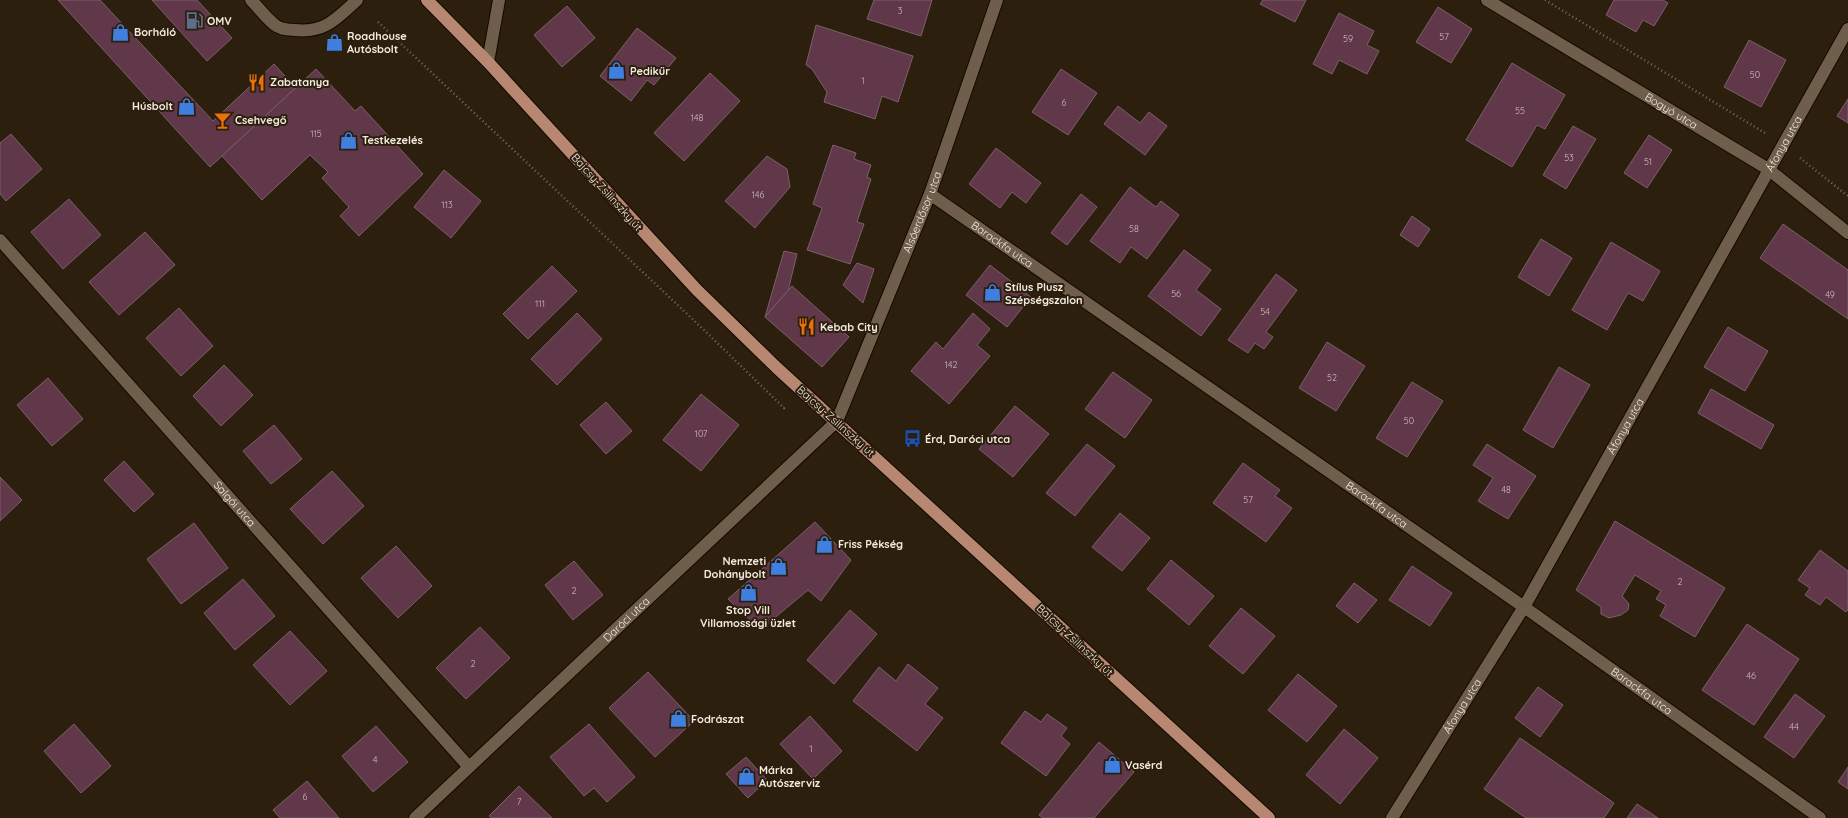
<svg xmlns="http://www.w3.org/2000/svg" width="1848" height="818" font-family="Quicksand,sans-serif">
	<style>
		.building { fill: #603849; stroke: #7a606a }
		.lines { fill: none; stroke-linecap: round; stroke-linejoin: round }
		.minor-casing { stroke: #140800; stroke-width: 14 }
		.major-casing { stroke: #140800; stroke-width: 14 }
		.path { stroke: #766b5b; stroke-width: 2.5; stroke-dasharray: 1 3; stroke-linecap: butt }
		.minor { stroke: #6e5e4b; stroke-width: 12 }
		.major { stroke: #b88771; stroke-width: 12 }
		.labels { text-anchor: middle; dominant-baseline: central; stroke-width: 4; stroke-linejoin: round; paint-order: stroke }
		.number-label { font-size: 9px; fill: #cfbeba }
		.poi-label { font-size: 11px; font-weight: bold; fill: #f4ebe0; stroke: #2c1f0d; text-anchor: start }
		.street-label { font-size: 11px; fill: #f4ebe0; stroke: #2c1f0d }
	</style>
	<rect width="100%" height="100%" fill="#2c1f0d"/>
	<g class="building">
		<polygon points="58,0 100,0 213,121 274,64 296,88 210,167"/>
		<polygon points="152,0 197,0 232,38 207,61"/>
		<polygon points="874,0 932,0 921,36 867,19"/>
		<polygon points="1263,0 1306,0 1295,22 1260,4"/>
		<polygon points="1614,0 1663,0 1668,3 1654,26 1643,20 1636,32 1606,15"/>
		<polygon points="567,6 595,38 562,67 534,35"/>
		<polygon points="1438,7 1472,29 1451,63 1416,42"/>
		<polygon points="1339,13 1374,31 1367,45 1379,51 1367,74 1339,60 1332,74 1313,64"/>
		<polygon points="816,25 913,56 898,102 882,96 875,119 824,102 827,92 812,69 806,65"/>
		<polygon points="637,28 676,58 654,85 647,80 631,101 600,76"/>
		<polygon points="1749,40 1786,60 1761,107 1724,87"/>
		<polygon points="1512,63 1565,95 1545,129 1537,125 1512,167 1466,140"/>
		<polygon points="316,69 355,111 361,106 423,174 359,236 340,216 349,207 322,178 328,172 310,155 262,200 222,156"/>
		<polygon points="1061,69 1097,93 1068,135 1032,112"/>
		<polygon points="710,73 740,101 684,161 654,133"/>
		<polygon points="1848,99 1848,123 1837,116"/>
		<polygon points="1118,106 1140,123 1149,112 1167,126 1145,155 1104,124"/>
		<polygon points="1573,126 1596,139 1566,189 1543,175"/>
		<polygon points="11,134 42,169 6,201 0,194 0,143"/>
		<polygon points="1649,135 1672,150 1647,188 1624,173"/>
		<polygon points="833,145 856,153 854,159 871,165 867,177 871,179 857,222 864,224 850,264 807,250 822,208 813,204"/>
		<polygon points="996,148 1041,183 1026,203 1012,192 1000,208 969,184"/>
		<polygon points="767,156 787,169 790,187 755,228 725,201"/>
		<polygon points="444,170 481,201 451,238 414,207"/>
		<polygon points="1130,187 1156,207 1161,201 1179,215 1147,259 1131,247 1120,263 1090,241"/>
		<polygon points="1081,194 1097,207 1067,245 1051,233"/>
		<polygon points="69,199 101,235 63,269 31,232"/>
		<polygon points="1412,216 1430,229 1418,247 1400,235"/>
		<polygon points="1783,224 1848,270 1848,319 1760,258"/>
		<polygon points="145,232 175,265 119,315 89,282"/>
		<polygon points="1541,239 1572,258 1549,296 1518,277"/>
		<polygon points="1611,242 1660,271 1643,301 1628,293 1607,330 1572,310"/>
		<polygon points="1184,250 1211,270 1196,290 1221,309 1201,336 1148,296"/>
		<polygon points="784,251 797,254 788,291 765,317"/>
		<polygon points="857,263 874,269 863,303 843,285"/>
		<polygon points="990,265 1031,297 1007,327 966,295"/>
		<polygon points="552,266 577,291 528,339 503,314"/>
		<polygon points="1276,274 1297,290 1266,332 1273,337 1264,349 1255,343 1248,353 1228,340"/>
		<polygon points="792,286 849,337 822,367 765,317"/>
		<polygon points="179,308 213,346 181,376 146,338"/>
		<polygon points="577,313 602,339 557,385 531,359"/>
		<polygon points="973,313 990,329 977,345 990,356 949,404 911,371 936,342 943,349"/>
		<polygon points="1728,327 1768,351 1745,391 1704,367"/>
		<polygon points="1327,342 1365,366 1336,411 1299,388"/>
		<polygon points="224,365 253,395 221,426 193,396"/>
		<polygon points="1559,367 1590,385 1553,448 1523,430"/>
		<polygon points="1113,372 1152,400 1125,438 1085,409"/>
		<polygon points="48,378 83,419 52,446 17,405"/>
		<polygon points="1412,382 1443,401 1407,457 1376,438"/>
		<polygon points="1711,389 1774,425 1761,449 1698,413"/>
		<polygon points="701,394 739,425 701,471 663,440"/>
		<polygon points="606,402 632,431 606,454 580,425"/>
		<polygon points="1015,406 1049,434 1013,477 979,449"/>
		<polygon points="274,425 302,459 271,484 243,451"/>
		<polygon points="1087,444 1115,466 1075,516 1046,493"/>
		<polygon points="1487,444 1536,476 1508,519 1478,501 1493,478 1473,465"/>
		<polygon points="124,461 154,494 134,512 104,480"/>
		<polygon points="1243,463 1280,490 1275,496 1292,508 1266,542 1213,503"/>
		<polygon points="332,471 364,506 323,544 290,509"/>
		<polygon points="0,477 22,500 0,521"/>
		<polygon points="1120,513 1150,538 1122,571 1092,547"/>
		<polygon points="1615,521 1725,588 1695,637 1660,616 1666,605 1656,599 1661,591 1635,575 1622,596 1629,604 1628,610 1621,615 1609,618 1601,614 1601,607 1576,590"/>
		<polygon points="815,522 851,560 821,601 808,590 760,630 728,599"/>
		<polygon points="194,523 228,568 181,604 147,559"/>
		<polygon points="396,546 432,586 398,618 361,578"/>
		<polygon points="1820,550 1848,571 1848,610 1846,612 1826,597 1820,605 1805,595 1810,588 1798,580"/>
		<polygon points="1171,560 1214,596 1189,625 1147,589"/>
		<polygon points="574,561 603,595 573,620 545,585"/>
		<polygon points="1412,566 1452,593 1430,626 1389,600"/>
		<polygon points="243,579 275,616 235,650 204,613"/>
		<polygon points="1354,583 1377,600 1358,623 1336,606"/>
		<polygon points="1241,608 1275,636 1243,674 1209,646"/>
		<polygon points="850,610 877,634 834,684 807,660"/>
		<polygon points="1747,624 1799,659 1754,725 1702,690"/>
		<polygon points="480,627 510,658 466,699 436,668"/>
		<polygon points="290,631 327,671 290,705 253,665"/>
		<polygon points="908,664 938,688 925,704 943,718 917,751 853,701 879,667 896,681"/>
		<polygon points="648,672 694,721 655,757 609,708"/>
		<polygon points="1298,674 1337,706 1307,742 1268,710"/>
		<polygon points="1538,687 1563,705 1540,737 1515,718"/>
		<polygon points="1795,694 1825,716 1794,758 1764,737"/>
		<polygon points="1025,711 1041,722 1047,714 1067,728 1061,736 1070,744 1046,776 1001,743"/>
		<polygon points="810,716 842,751 813,779 780,744"/>
		<polygon points="74,724 111,766 81,793 44,751"/>
		<polygon points="589,724 635,777 607,802 594,788 584,796 550,757"/>
		<polygon points="376,726 408,762 373,792 342,756"/>
		<polygon points="1344,729 1378,758 1340,804 1306,775"/>
		<polygon points="1520,738 1614,803 1604,818 1526,818 1484,789"/>
		<polygon points="1099,742 1134,772 1094,818 1043,818 1039,815"/>
		<polygon points="746,757 767,780 748,798 726,774"/>
		<polygon points="1848,767 1848,789 1838,782"/>
		<polygon points="307,781 339,818 280,818 273,810"/>
		<polygon points="519,786 552,818 492,818 489,816"/>
		<polygon points="1637,804 1658,818 1627,818"/>
	</g>
	<g class="lines">
		<defs>
			<g id="minor">
				<path d="M251,0C259,8 266,18 275,25C280,29 289,30 295,30C325,33 336,19 357,0"/>
				<path id="s1" d="M1487,0L1768,169L1848,233"/>
				<polyline points="488,62 499,0"/>
				<path id="s2" d="M930,194L1524,607L1820,818"/>
				<path id="s3" d="M0,240L469,767"/>
				<path id="s4" d="M415,818L837,421L930,194L997,0"/>
				<path id="s5" d="M1392,818L1524,607L1848,29"/>
			</g>
			<polyline id="major" points="427,0 488,62 697,290 777,368 1269,818"/>
		</defs>
		<use href="#minor" class="minor-casing"/>
		<use href="#major" class="major-casing"/>
		<g class="path">
			<polyline points="1545,0 1765,133"/>
			<polyline points="378,22 703,329 784,408 786,406"/>
			<polyline points="1800,158 1848,196"/>
		</g>
		<use href="#minor" class="minor"/>
		<use href="#major" class="major"/>
	</g>
	<defs>
		<symbol id="fuel-bare" viewBox="-9 -9 18 18"><path d="M-5.5-6h7V0h2V4h1.3V-2.5L3-4.5l.8-.8L6-3V5H2.5V1h-1V6h-7ZM-4.2-4.7v3.2H.2V-4.7Z" fill="#5c6f8a" stroke="#2c1f0d" stroke-width="2.5" paint-order="stroke"/></symbol>
		<symbol id="shop-bare" viewBox="-9 -9 18 18"><path d="M-5-2.5h2.3a2.7 3.5 0 0 1 5.4 0H5L5.5 6h-11ZM-1.5-2.5h3a1.5 2.3 0 0 0-3 0Z" fill="#3f7fe0" stroke="#2c1f0d" stroke-width="2.5" paint-order="stroke"/></symbol>
		<symbol id="restaurant-bare" viewBox="-9 -9 18 18"><path d="M-5-6h1v4h1v-4h1v4h1v-4h1v5L-1.5 .5V6h-2V.5L-5-1ZM5-6V6H3V1.5H1.5Q1.5-4 5-6Z" fill="#e8710a" stroke="#2c1f0d" stroke-width="2.5" paint-order="stroke"/></symbol>
		<symbol id="bar-bare" viewBox="-9 -9 18 18"><path d="M-6-5H6L.8 .8V4.5H3.5V6h-7V4.5H-.8V.8Z" fill="#e8710a" stroke="#2c1f0d" stroke-width="2.5" paint-order="stroke"/></symbol>
		<symbol id="bus-bare" viewBox="-9 -9 18 18"><path d="M-5-6H5V4H4V6H2V4H-2V6H-4V4H-5ZM-3.5-4V0h7V-4ZM-3.5 1.2v1.5H-2V1.2ZM2 1.2v1.5H3.5V1.2Z" fill="#1a4fb4" stroke="#2c1f0d" stroke-width="2.5" paint-order="stroke"/></symbol>
	</defs>
	<g fill-rule="evenodd">
		<use href="#fuel-bare" x="182" y="8" width="25" height="25"/>
		<use href="#shop-bare" x="108" y="20" width="25" height="25"/>
		<use href="#shop-bare" x="322" y="30" width="25" height="25"/>
		<use href="#shop-bare" x="604" y="58" width="25" height="25"/>
		<use href="#restaurant-bare" x="244" y="70" width="25" height="25"/>
		<use href="#shop-bare" x="174" y="94" width="25" height="25"/>
		<use href="#bar-bare" x="210" y="108" width="25" height="25"/>
		<use href="#shop-bare" x="336" y="128" width="25" height="25"/>
		<use href="#shop-bare" x="980" y="280" width="25" height="25"/>
		<use href="#restaurant-bare" x="794" y="314" width="25" height="25"/>
		<use href="#bus-bare" x="900" y="426" width="25" height="25"/>
		<use href="#shop-bare" x="812" y="532" width="25" height="25"/>
		<use href="#shop-bare" x="766" y="554" width="25" height="25"/>
		<use href="#shop-bare" x="736" y="580" width="25" height="25"/>
		<use href="#shop-bare" x="666" y="706" width="25" height="25"/>
		<use href="#shop-bare" x="1100" y="752" width="25" height="25"/>
		<use href="#shop-bare" x="734" y="764" width="25" height="25"/>
	</g>
	<g class="labels">
		<g class="number-label">
			<text x="900" y="10">3</text>
			<text x="1444" y="36">57</text>
			<text x="1348" y="38">59</text>
			<text x="1755" y="74">50</text>
			<text x="863" y="80">1</text>
			<text x="1064" y="102">6</text>
			<text x="1520" y="110">55</text>
			<text x="697" y="117">148</text>
			<text x="316" y="133">115</text>
			<text x="1569" y="157">53</text>
			<text x="1648" y="161">51</text>
			<text x="758" y="194">146</text>
			<text x="447" y="204">113</text>
			<text x="1134" y="228">58</text>
			<text x="1176" y="293">56</text>
			<text x="1830" y="294">49</text>
			<text x="540" y="303">111</text>
			<text x="1265" y="311">54</text>
			<text x="951" y="364">142</text>
			<text x="1332" y="377">52</text>
			<text x="1409" y="420">50</text>
			<text x="701" y="433">107</text>
			<text x="1506" y="489">48</text>
			<text x="1248" y="499">57</text>
			<text x="1680" y="581">2</text>
			<text x="574" y="590">2</text>
			<text x="473" y="663">2</text>
			<text x="1751" y="675">46</text>
			<text x="1794" y="726">44</text>
			<text x="811" y="748">1</text>
			<text x="375" y="759">4</text>
			<text x="305" y="796">6</text>
			<text x="519" y="801">7</text>
		</g>
		<g class="poi-label">
			<text x="207" y="21">OMV</text>
			<text x="134" y="32">Borháló</text>
			<text x="347" y="36">Roadhouse<tspan x="347" dy="13">Autósbolt</tspan></text>
			<text x="630" y="71">Pedikűr</text>
			<text x="270" y="82">Zabatanya</text>
			<text x="173" y="106" text-anchor="end">Húsbolt</text>
			<text x="235" y="120">Csehvegő</text>
			<text x="362" y="140">Testkezelés</text>
			<text x="1005" y="287">Stílus Plusz<tspan x="1005" dy="13">Szépségszalon</tspan></text>
			<text x="820" y="327">Kebab City</text>
			<text x="925" y="439">Érd, Daróci utca</text>
			<text x="838" y="544">Friss Pékség</text>
			<text x="766" y="561" text-anchor="end">Nemzeti<tspan x="766" dy="13">Dohánybolt</tspan></text>
			<text x="748" y="610" text-anchor="middle">Stop Vill<tspan x="748" dy="13">Villamossági üzlet</tspan></text>
			<text x="691" y="719">Fodrászat</text>
			<text x="1125" y="765">Vasérd</text>
			<text x="759" y="770">Márka<tspan x="759" dy="13">Autószerviz</tspan></text>
		</g>
		<g class="street-label">
			<text stroke="none"><textPath href="#s1" startOffset="215">Bogyó utca</textPath></text>
			<text stroke="none"><textPath href="#s5" startOffset="780">Áfonya utca</textPath></text>
			<text transform="translate(607 192) rotate(48)">Bajcsy-Zsilinszky út</text>
			<text stroke="none"><textPath href="#s4" startOffset="805">Alsóerdősor utca</textPath></text>
			<text stroke="none"><textPath href="#s2" startOffset="88">Barackfa utca</textPath></text>
			<text transform="translate(836 421) rotate(42)">Bajcsy-Zsilinszky út</text>
			<text stroke="none"><textPath href="#s5" startOffset="456">Áfonya utca</textPath></text>
			<text stroke="none"><textPath href="#s3" startOffset="353">Salgói utca</textPath></text>
			<text stroke="none"><textPath href="#s2" startOffset="544">Barackfa utca</textPath></text>
			<text stroke="none"><textPath href="#s4" startOffset="290">Daróci utca</textPath></text>
			<text transform="translate(1075 640) rotate(43)">Bajcsy-Zsilinszky út</text>
			<text stroke="none"><textPath href="#s2" startOffset="868">Barackfa utca</textPath></text>
			<text stroke="none"><textPath href="#s5" startOffset="132">Áfonya utca</textPath></text>
		</g>
	</g>
</svg>
